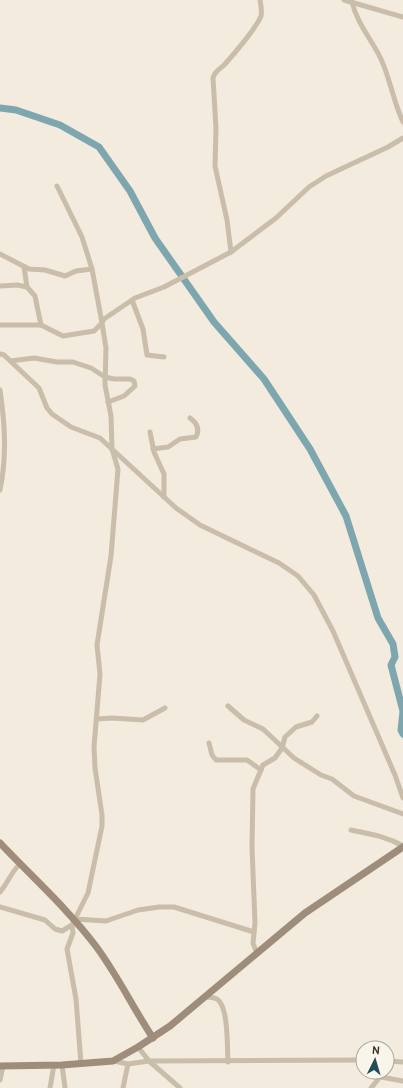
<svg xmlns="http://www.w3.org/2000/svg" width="403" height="1088" font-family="Cabin,sans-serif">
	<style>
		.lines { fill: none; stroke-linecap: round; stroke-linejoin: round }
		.river { stroke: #7ea6ae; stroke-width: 7 }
		.street { stroke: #cabdaa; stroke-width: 5 }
		.secondary { stroke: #9e8d7b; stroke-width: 7 }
	</style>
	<rect width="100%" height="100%" fill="#f2ebde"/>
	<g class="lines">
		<polyline class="river" points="0,108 16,110 60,125 99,147 130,191 155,238 214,322 264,379 310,449 346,516 378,618 393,644 395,657 391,665 403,711 401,730 403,734"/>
		<g class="street">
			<polyline points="344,0 403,17"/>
			<path d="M352,2C357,23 371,39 380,57C390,77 393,101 403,122"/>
			<path d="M231,252L227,220L215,166L216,128L213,78C215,70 221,69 225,64C234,54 257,27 261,16C262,11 261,5 260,0"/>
			<polyline points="0,254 29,269 45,270 65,276 76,271 92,269"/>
			<polyline points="24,267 27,287 35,296 41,325"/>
			<polyline points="0,286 17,285 27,287"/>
			<polyline points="132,300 143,329 147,355 164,357"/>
			<polyline points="0,325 41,325 63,336 94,331 102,323 92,269 82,237 57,186"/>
			<polyline points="0,354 4,355 39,388 47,408 52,414 71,427 100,438 176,508 200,525 279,563 298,576 314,595 333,631 395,775 403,798"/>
			<polyline points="11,361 34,358 57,362 73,362 91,368 105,377 114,379 130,379 134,381 135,386 124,396 108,402"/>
			<path d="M0,390C5,424 7,456 0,490"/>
			<polyline points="150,432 154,452 164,474 164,497"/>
			<path d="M153,449L168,447L180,439L196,437C200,429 197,423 190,418"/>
			<polyline points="228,706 244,720 263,729 294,758 321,775 332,779 354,796 403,814"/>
			<polyline points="97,719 112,718 143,720 165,708"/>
			<polyline points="209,743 212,755 216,760 247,760 261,770"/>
			<path d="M351,830C369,834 386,836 403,846"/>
			<path d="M0,892C8,883 11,872 20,864"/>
			<polyline points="0,907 45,920 55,929 62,931 72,925 88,893 102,826 102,815 95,768 94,747 100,674 97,645 111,556 118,469 112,449 111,416 105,385 106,348 102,323 104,319 135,298 164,287 231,252 276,218 309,187 326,176 388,147 403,138"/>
			<polyline points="75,919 106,921 138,910 159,907 174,907 254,932"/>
			<polyline points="72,925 73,933 67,949 76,999 81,1064"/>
			<polyline points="257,954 253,943 255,923 252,847 253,789 263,765 275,758 282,748 285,737 296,727 312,722 317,716"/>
			<path d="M205,997C209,997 213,997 217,999C229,1007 227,1049 228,1062"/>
			<polyline points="138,1047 149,1061 180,1088"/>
			<polyline points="114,1061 128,1064 149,1061 363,1060"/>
			<polyline points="387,1061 403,1062"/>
			<polyline points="62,1065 65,1088"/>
			<polyline points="381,1077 403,1081"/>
			<polyline points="0,1080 3,1066"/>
			<polyline points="50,1088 54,1065"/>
			<polyline points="123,1088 128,1064"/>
			<polyline points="371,1088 384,1072"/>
		</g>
		<g class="secondary">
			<path d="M0,843C32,877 67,908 95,945C117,974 133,1008 153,1038"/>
			<polyline points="0,1066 62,1065 113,1061 138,1047 170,1026 305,913 403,847"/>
		</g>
	</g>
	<g transform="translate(375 1060) rotate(5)"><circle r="19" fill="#f9f5eb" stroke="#aca69d"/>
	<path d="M0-3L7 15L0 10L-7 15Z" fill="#204d58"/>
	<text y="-6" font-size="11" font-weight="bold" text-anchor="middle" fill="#383029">N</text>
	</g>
</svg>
